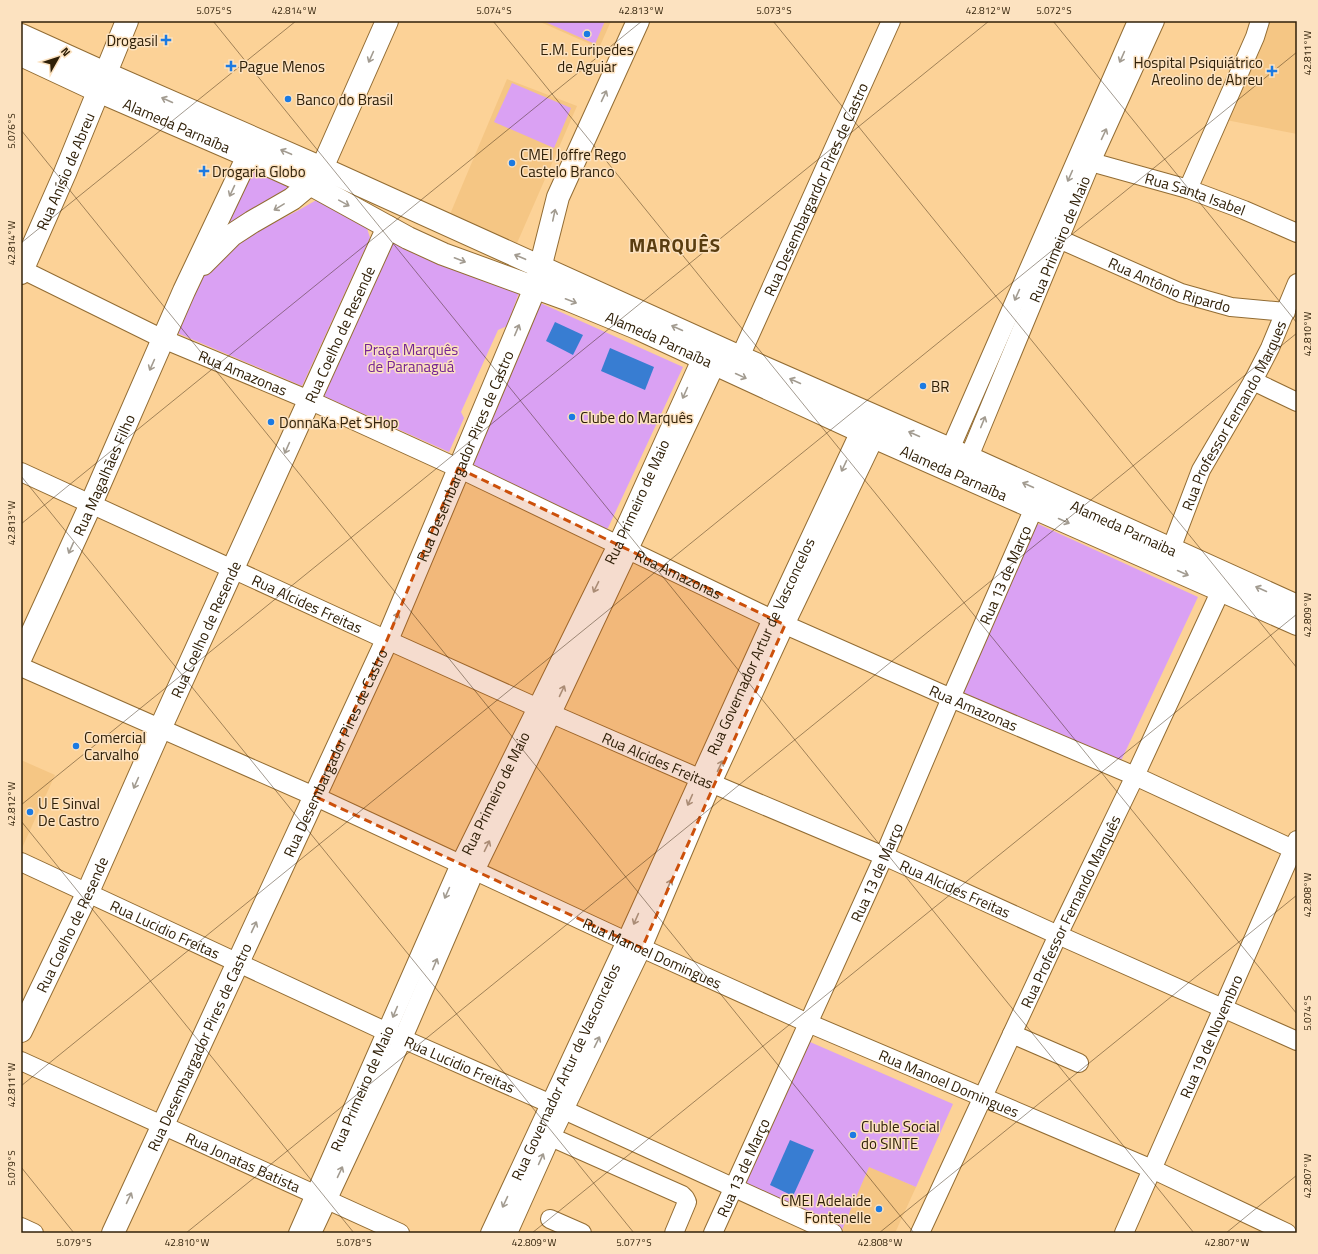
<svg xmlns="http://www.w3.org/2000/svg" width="1318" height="1254" font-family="'Titillium Web',sans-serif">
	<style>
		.built { fill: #f5c684 }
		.green { fill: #daa1f3 }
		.water { fill: #387dd2 }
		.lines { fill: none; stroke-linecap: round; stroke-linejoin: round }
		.minor-casing { stroke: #926c33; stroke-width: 20 }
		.major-casing { stroke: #926c33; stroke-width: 24 }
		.minor { stroke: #fff; stroke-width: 18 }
		.major { stroke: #fff; stroke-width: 22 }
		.oneway { stroke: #a29b90 }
		.marked { fill: #cc500b; fill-opacity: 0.2; stroke: #cc500b; stroke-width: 3; stroke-dasharray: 8 5; stroke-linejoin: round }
		.ticks { fill: none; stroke: #302008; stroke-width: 1; stroke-opacity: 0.45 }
		.poi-dot { fill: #1b7ae2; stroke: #fce2c0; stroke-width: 1.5 }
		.labels { text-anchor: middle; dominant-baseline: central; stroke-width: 3; stroke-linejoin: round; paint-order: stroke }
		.poi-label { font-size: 15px; fill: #302008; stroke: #fce2c0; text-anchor: start }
		.street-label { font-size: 15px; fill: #302008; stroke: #fce2c0 }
		.park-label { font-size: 15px; fill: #752493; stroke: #fce2c0 }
		.district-label { font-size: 19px; font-weight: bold; letter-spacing: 1px; fill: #593d10; stroke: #fce2c0 }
		.neatline { fill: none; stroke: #302008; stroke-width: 1.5 }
		.ticks-label { font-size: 10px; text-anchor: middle; fill: #302008 }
	</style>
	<rect width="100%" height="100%" fill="#fcd297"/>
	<g class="built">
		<polygon points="538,21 611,21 599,48"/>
		<polygon points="1270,21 1297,21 1297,134 1226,120"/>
		<polygon points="507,79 577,106 514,250 448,219"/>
		<polygon points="21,760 55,775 22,848 21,848"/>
		<polygon points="869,1166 916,1187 895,1233 848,1233 842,1230"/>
	</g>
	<g class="green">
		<polygon points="543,21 605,21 595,44"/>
		<polygon points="512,83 571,108 554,148 494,122"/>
		<polygon points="253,164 293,183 280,194 222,232"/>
		<polygon points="320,198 366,225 370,238 302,386 175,332 199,281 222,254 256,232 299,210"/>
		<polygon points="396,242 521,287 507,326 498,330 461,412 464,418 449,452 319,394 389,247"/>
		<polygon points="536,301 683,367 608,528 605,530 467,464"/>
		<polygon points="1036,523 1198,597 1120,763 958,696"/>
		<polygon points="810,1042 953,1104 916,1187 869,1167 842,1230 745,1185"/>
	</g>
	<g class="water">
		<polygon points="555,322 583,335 573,355 546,341"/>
		<polygon points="610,348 654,367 645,390 601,371"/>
		<polygon points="790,1140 814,1150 793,1196 770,1185"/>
	</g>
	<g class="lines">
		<defs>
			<g id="minor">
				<path id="s1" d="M1091,162L1188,189L1244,210L1297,233"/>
				<polyline points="1188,189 1255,37 1260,21"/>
				<path id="s2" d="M1059,239L1181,293L1231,307L1286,312"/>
				<path id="s3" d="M21,269L163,339L309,400L458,468L772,619L951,698L1135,776L1297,851"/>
				<path id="s4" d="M740,357L891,21"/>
				<polyline points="1253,381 1297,402"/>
				<polyline points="945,461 1137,21"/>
				<path id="s5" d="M964,469L1091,162L1155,21"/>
				<path id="s6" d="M21,472L387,640L536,707L699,778L884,856L1058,935L1297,1041"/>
				<path id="s7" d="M1171,549L1201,470L1253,381L1270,348L1297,283"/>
				<path id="s8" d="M21,667L314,796L626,941L808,1023L1152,1169L1287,1233"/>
				<path id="s9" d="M21,862L387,1032L551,1104L833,1233"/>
				<polyline points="1012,1034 1079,1063"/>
				<path id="s10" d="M21,1061L400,1233"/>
				<polyline points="551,1137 682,1195 685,1198 687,1202 674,1233"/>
				<polyline points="550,1219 582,1233"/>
				<polyline points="21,1227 34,1233"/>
				<path id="s11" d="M298,1233L460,864L617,545L702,357"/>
				<polyline points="312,1233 403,1038 475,871 552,713 716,364"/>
				<path id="s12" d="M490,1233L626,941L772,619L860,431"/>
				<polyline points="508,1233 551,1137 642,948 712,783 785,625 875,437"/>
				<path id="s13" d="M713,1233L884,856L951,698L1034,508"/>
				<path id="s14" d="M920,1233L1012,1034L1058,935L1135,776L1221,590"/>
				<path id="s15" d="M1124,1233L1297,840"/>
			</g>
			<g id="major">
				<path id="s16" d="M21,35L105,73L322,168L740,357L950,449L1297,606"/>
				<path id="s17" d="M21,55L98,91L248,156L310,184L408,238L443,254L569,300L639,329L860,431L1297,624"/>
				<polyline points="203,264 232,235 252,222 292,199 310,184 322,168 387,21"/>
				<path id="s18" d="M21,273L65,173L127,21"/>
				<path id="s19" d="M21,657L91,504L184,291L248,156"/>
				<path id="s20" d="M21,1031L87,894L160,729L388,227"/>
				<path id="s21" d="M113,1233L387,640L535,288L558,197L638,21"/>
			</g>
		</defs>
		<use href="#minor" class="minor-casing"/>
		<use href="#major" class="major-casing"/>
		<use href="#minor" class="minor"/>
		<use href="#major" class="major"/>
	</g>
	<defs><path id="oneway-shaft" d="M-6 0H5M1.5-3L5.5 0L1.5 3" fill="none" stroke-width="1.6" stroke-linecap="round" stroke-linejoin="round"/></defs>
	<g class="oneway">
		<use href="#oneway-shaft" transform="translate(371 57) rotate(114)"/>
		<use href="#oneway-shaft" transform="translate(1122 57) rotate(114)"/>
		<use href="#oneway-shaft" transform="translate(604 96) rotate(-65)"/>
		<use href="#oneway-shaft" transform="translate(167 100) rotate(-156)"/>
		<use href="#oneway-shaft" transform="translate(1104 134) rotate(-65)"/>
		<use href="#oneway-shaft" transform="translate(286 152) rotate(-157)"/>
		<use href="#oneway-shaft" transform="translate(1070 176) rotate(114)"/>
		<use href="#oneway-shaft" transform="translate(232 191) rotate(115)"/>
		<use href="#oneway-shaft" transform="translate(344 203) rotate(29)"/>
		<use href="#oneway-shaft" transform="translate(279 207) rotate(149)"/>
		<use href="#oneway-shaft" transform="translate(554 215) rotate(-78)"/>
		<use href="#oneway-shaft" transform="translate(520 257) rotate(-157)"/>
		<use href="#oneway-shaft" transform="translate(460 260) rotate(21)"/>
		<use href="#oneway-shaft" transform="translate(1017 295) rotate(114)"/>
		<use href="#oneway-shaft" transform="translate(571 301) rotate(21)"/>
		<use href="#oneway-shaft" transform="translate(677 328) rotate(-156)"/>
		<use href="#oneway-shaft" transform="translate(517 330) rotate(-67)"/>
		<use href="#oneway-shaft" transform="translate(152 365) rotate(114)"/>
		<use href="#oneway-shaft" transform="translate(741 376) rotate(25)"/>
		<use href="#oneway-shaft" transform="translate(795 381) rotate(-156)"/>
		<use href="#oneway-shaft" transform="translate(685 393) rotate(114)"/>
		<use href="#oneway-shaft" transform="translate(983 422) rotate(-68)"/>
		<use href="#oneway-shaft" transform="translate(914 434) rotate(-156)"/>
		<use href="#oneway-shaft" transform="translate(287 448) rotate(114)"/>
		<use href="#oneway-shaft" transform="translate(844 466) rotate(115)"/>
		<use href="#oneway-shaft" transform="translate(1028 485) rotate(-156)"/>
		<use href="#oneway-shaft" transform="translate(1064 521) rotate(24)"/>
		<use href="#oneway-shaft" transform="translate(71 548) rotate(114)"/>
		<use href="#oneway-shaft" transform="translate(1183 573) rotate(24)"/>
		<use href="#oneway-shaft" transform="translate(596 587) rotate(116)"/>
		<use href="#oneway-shaft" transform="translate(1261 589) rotate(-156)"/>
		<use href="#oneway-shaft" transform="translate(396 618) rotate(-67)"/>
		<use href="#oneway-shaft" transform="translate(562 691) rotate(-65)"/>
		<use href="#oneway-shaft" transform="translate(720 766) rotate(-65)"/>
		<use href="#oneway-shaft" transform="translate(136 783) rotate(114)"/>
		<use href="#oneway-shaft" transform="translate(690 800) rotate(114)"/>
		<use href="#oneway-shaft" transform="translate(487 846) rotate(-64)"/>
		<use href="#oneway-shaft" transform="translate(669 885) rotate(-67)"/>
		<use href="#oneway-shaft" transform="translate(447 893) rotate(114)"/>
		<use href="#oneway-shaft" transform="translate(636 919) rotate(114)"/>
		<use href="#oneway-shaft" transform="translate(254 927) rotate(-65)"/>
		<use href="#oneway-shaft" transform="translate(435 964) rotate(-67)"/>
		<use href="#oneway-shaft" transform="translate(395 1012) rotate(113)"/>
		<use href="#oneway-shaft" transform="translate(597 1042) rotate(-64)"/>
		<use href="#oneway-shaft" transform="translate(541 1159) rotate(-66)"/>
		<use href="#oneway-shaft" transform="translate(340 1172) rotate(-65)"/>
		<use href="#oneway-shaft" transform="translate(129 1198) rotate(-65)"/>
		<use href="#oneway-shaft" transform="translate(505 1202) rotate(115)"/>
	</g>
	<path class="marked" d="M458,468L785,625L642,948L314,796L387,640Z"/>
	<path class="ticks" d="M213,21L1194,1233M493,21L1297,1014M773,21L1297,668M1053,21L1297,323M21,130L914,1233M21,243L296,21M21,476L634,1233M21,524L642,21M21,805L989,21M21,821L354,1233M21,1086L1297,52M21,1167L74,1233M186,1233L1297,333M532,1233L1297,614M879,1233L1297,895M1226,1233L1297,1175"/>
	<g class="poi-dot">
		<circle cx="587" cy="34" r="4"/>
		<path d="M164 34h4v4h4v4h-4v4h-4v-4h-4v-4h4z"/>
		<path d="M229 60h4v4h4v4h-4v4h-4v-4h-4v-4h4z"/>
		<path d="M1270 65h4v4h4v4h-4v4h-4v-4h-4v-4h4z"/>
		<circle cx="288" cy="99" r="4"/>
		<circle cx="512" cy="163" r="4"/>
		<path d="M202 165h4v4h4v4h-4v4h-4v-4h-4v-4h4z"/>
		<circle cx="923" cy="386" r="4"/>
		<circle cx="572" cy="417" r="4"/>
		<circle cx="271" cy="422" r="4"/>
		<circle cx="76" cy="746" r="4"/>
		<circle cx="30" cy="812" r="4"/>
		<circle cx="853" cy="1135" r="4"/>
		<circle cx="879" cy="1209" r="4"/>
	</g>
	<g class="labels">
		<g class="poi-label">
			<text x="158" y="40" text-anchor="end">Drogasil</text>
			<text x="587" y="49" text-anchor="middle">E.M. Euripedes<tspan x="587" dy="17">de Aguiar</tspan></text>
			<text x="1263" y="62" text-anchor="end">Hospital Psiquiátrico<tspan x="1263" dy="17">Areolino de Abreu</tspan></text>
			<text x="239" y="66">Pague Menos</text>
			<text x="296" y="99">Banco do Brasil</text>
			<text x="520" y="154">CMEI Joffre Rego<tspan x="520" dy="17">Castelo Branco</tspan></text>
			<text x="212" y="171">Drogaria Globo</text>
			<text x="931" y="386">BR</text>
			<text x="580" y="417">Clube do Marquês</text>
			<text x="279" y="422">DonnaKa Pet SHop</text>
			<text x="84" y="737">Comercial<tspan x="84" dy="17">Carvalho</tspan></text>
			<text x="38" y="803">U E Sinval<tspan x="38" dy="17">De Castro</tspan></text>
			<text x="861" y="1126">Cluble Social<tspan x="861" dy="17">do SINTE</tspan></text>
			<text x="871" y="1200" text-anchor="end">CMEI Adelaide<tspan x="871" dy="17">Fontenelle</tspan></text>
		</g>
		<g class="street-label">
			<text stroke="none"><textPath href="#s17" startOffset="171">Alameda Parnaíba</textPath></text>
			<text stroke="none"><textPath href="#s18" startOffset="111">Rua Anísio de Abreu</textPath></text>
			<text stroke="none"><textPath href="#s4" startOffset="184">Rua Desembargardor Pires de Castro</textPath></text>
			<text stroke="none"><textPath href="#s1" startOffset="109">Rua Santa Isabel</textPath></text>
			<text stroke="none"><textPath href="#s5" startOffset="249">Rua Primeiro de Maio</textPath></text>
			<text stroke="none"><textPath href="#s2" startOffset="120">Rua Antônio Ripardo</textPath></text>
			<text stroke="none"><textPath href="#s20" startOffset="766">Rua Coelho de Resende</textPath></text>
			<text stroke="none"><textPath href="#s17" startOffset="699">Alameda Parnaíba</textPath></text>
			<text stroke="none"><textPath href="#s3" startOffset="245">Rua Amazonas</textPath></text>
			<text stroke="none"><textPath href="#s7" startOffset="148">Rua Professor Fernando Marques</textPath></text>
			<text stroke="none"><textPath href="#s21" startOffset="853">Rua Desembargador Pires de Castro</textPath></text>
			<text stroke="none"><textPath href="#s17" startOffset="1023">Alameda Parnaíba</textPath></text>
			<text stroke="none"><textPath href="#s19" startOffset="200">Rua Magalhães Filho</textPath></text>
			<text stroke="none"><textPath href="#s11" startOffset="806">Rua Primeiro de Maio</textPath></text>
			<text stroke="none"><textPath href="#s16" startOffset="1208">Alameda Parnaiba</textPath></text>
			<text stroke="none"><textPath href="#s13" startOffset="720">Rua 13 de Março</textPath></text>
			<text stroke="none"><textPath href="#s3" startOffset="725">Rua Amazonas</textPath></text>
			<text stroke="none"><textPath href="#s6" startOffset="315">Rua Alcides Freitas</textPath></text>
			<text stroke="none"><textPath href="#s20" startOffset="442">Rua Coelho de Resende</textPath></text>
			<text stroke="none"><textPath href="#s12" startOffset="646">Rua Governador Artur de Vasconcelos</textPath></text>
			<text stroke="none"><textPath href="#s3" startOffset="1049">Rua Amazonas</textPath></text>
			<text stroke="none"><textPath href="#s21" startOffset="529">Rua Desembargador Pires de Castro</textPath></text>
			<text stroke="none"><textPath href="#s6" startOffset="699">Rua Alcides Freitas</textPath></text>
			<text stroke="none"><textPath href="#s11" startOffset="482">Rua Primeiro de Maio</textPath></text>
			<text stroke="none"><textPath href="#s13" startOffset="396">Rua 13 de Março</textPath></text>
			<text stroke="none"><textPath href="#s6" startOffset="1023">Rua Alcides Freitas</textPath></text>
			<text stroke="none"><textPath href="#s14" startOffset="355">Rua Professor Fernando Marquês</textPath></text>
			<text stroke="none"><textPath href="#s20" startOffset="118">Rua Coelho de Resende</textPath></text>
			<text stroke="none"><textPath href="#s9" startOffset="159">Rua Lucidio Freitas</textPath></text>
			<text stroke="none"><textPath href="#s8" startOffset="693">Rua Manoel Domingues</textPath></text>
			<text stroke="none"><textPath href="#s15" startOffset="215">Rua 19 de Novembro</textPath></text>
			<text stroke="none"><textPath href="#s21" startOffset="205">Rua Desembargador Pires de Castro</textPath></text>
			<text stroke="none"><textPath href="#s9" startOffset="483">Rua Lucidio Freitas</textPath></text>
			<text stroke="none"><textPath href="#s12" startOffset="178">Rua Governador Artur de Vasconcelos</textPath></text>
			<text stroke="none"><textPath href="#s8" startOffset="1017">Rua Manoel Domingues</textPath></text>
			<text stroke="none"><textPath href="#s11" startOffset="158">Rua Primeiro de Maio</textPath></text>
			<text stroke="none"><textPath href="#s10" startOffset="244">Rua Jonatas Batista</textPath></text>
			<text stroke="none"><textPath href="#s13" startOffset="72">Rua 13 de Março</textPath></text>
		</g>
		<g class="park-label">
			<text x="411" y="349">Praça Marquês<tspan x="411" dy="17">de Paranaguá</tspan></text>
		</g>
		<g class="district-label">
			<text x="675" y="244">MARQUÊS</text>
		</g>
	</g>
	<rect width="1318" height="1254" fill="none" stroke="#fce2c0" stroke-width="44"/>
	<g transform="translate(58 58) rotate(51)" stroke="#fce2c0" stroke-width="3" paint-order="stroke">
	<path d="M0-3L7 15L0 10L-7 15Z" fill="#302008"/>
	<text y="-6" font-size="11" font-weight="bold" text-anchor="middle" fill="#302008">N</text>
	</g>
	<rect x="22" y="22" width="1274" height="1210" class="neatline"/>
	<g class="ticks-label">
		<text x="214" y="14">5.075°S</text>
		<text x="294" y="14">42.814°W</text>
		<text x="494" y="14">5.074°S</text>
		<text x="641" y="14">42.813°W</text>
		<text x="774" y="14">5.073°S</text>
		<text x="988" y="14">42.812°W</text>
		<text x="1054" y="14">5.072°S</text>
		<text transform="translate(1307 53) rotate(-90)" y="4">42.811°W</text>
		<text transform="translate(11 131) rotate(-90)" y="4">5.076°S</text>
		<text transform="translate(11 243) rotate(-90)" y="4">42.814°W</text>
		<text transform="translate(1307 334) rotate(-90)" y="4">42.810°W</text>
		<text transform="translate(11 523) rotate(-90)" y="4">42.813°W</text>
		<text transform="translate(1307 615) rotate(-90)" y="4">42.809°W</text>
		<text transform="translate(11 804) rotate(-90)" y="4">42.812°W</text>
		<text transform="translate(1307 895) rotate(-90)" y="4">42.808°W</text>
		<text transform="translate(1307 1013) rotate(-90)" y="4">5.074°S</text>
		<text transform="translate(11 1085) rotate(-90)" y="4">42.811°W</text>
		<text transform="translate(11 1168) rotate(-90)" y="4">5.079°S</text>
		<text transform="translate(1307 1176) rotate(-90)" y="4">42.807°W</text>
		<text x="74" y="1246">5.079°S</text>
		<text x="187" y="1246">42.810°W</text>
		<text x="354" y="1246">5.078°S</text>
		<text x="534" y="1246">42.809°W</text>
		<text x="634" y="1246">5.077°S</text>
		<text x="880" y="1246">42.808°W</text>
		<text x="1227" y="1246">42.807°W</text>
	</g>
</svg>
